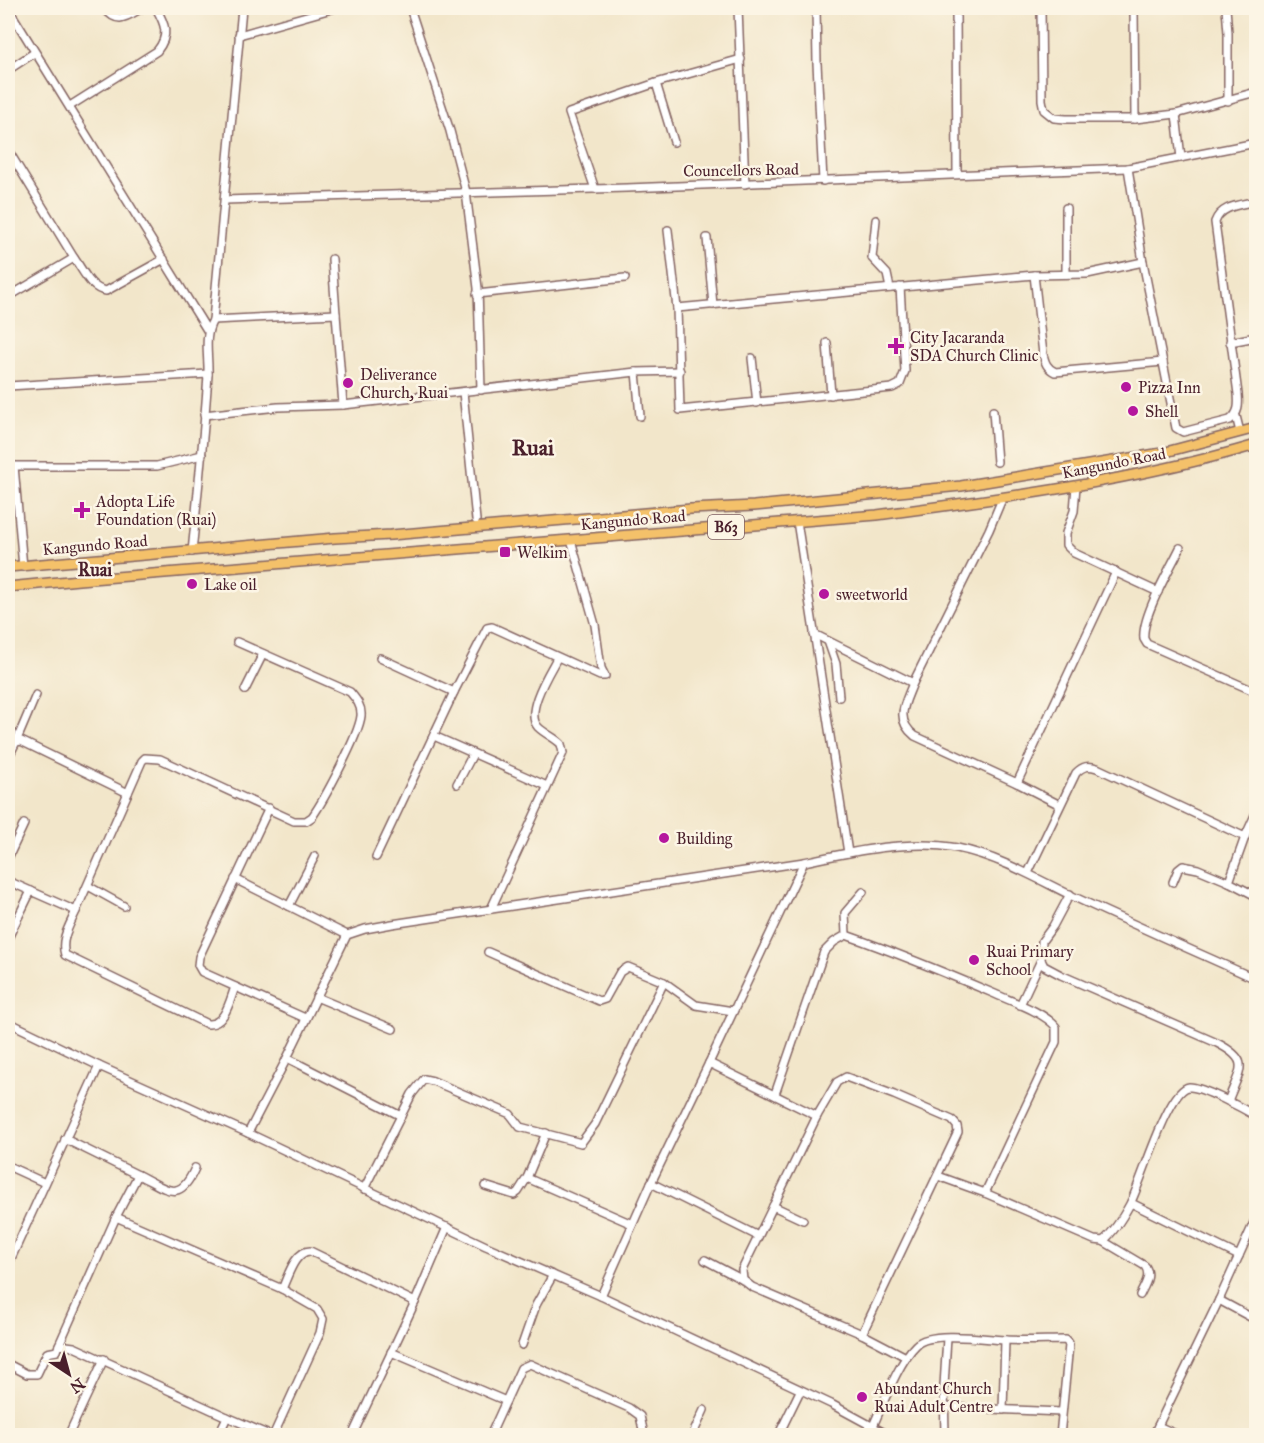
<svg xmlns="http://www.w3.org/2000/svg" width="1264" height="1443" font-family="'IM FELL Great Primer',serif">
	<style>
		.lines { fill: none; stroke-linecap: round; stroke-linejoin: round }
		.minor-casing { stroke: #856563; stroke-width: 10 }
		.highway-casing { stroke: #856563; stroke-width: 12 }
		.minor { stroke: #fff; stroke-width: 7 }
		.highway { stroke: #f4c16a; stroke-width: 9 }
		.poi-dot { fill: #b5179e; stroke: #fcf5e5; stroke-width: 2 }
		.labels { text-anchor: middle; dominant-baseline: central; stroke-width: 5; stroke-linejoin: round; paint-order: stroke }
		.shield { fill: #fcf5e5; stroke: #7f5f63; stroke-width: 1.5 }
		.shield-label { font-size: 15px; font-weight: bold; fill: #4a1f2b }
		.street-label { font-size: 16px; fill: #4a1f2b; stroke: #fcf5e5 }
		.poi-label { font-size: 16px; fill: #4a1f2b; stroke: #fcf5e5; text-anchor: start }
		.neighbourhood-label { font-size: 18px; font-weight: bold; fill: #4a1f2b; stroke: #fcf5e5 }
		.district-label { font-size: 22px; font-weight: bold; fill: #4a1f2b; stroke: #fcf5e5 }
	</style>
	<rect width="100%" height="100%" fill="#fcf5e5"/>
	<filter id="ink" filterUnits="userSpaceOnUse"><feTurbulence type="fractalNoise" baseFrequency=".0167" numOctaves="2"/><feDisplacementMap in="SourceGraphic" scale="12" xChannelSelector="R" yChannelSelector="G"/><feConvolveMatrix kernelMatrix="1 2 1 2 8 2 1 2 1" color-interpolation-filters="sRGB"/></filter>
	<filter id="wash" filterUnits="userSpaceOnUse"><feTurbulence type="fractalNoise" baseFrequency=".008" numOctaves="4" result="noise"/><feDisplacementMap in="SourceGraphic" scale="24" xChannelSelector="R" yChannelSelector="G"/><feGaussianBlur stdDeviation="1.35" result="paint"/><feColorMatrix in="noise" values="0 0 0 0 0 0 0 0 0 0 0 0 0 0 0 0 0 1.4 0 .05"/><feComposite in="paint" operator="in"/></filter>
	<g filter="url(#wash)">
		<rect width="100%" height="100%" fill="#f2e6ca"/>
	</g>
	<g filter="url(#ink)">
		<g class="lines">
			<defs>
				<g id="minor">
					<polyline points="8,8 207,330"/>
					<path d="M104,8C118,25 126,17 142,8"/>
					<polyline points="410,8 450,131 466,192 478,288 481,390"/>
					<polyline points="738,8 745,184"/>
					<polyline points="816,8 817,63 823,181"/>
					<polyline points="956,8 957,173"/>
					<polyline points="1041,8 1042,100 1044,110 1054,118 1066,119 1135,119"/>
					<polyline points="1134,8 1135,119 1176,114 1256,92"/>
					<polyline points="1226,8 1228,33 1228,101"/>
					<polyline points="239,35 335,8"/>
					<polyline points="8,70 34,53"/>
					<polyline points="656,83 674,142"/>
					<path d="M70,106L157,51C170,35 165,24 156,8"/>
					<polyline points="1176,114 1181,158"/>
					<polyline points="8,150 74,258 8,297"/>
					<polyline points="595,189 569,113 656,83 741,59"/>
					<polyline points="225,200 627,188 1128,168 1256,143"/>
					<polyline points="1066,208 1066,274"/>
					<polyline points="876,220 872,258 887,274 890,288"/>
					<polyline points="668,230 677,308"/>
					<polyline points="707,238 713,305"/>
					<path d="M74,258C83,270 90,289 106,291L164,259"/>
					<polyline points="332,259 336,314"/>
					<path d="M1143,262L1176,428L1183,432L1230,420C1239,413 1239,405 1238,394L1215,222C1221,205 1241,205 1256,201"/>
					<path d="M1034,275L1043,354C1045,363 1047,368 1055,372L1163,362"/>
					<polyline points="900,287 905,371 900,384 892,388 680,410 677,308 1034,275 1087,274 1143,262 1128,168"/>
					<polyline points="477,294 625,278"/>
					<polyline points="213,320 336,314 343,405 636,372 680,371"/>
					<polyline points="1230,342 1256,337"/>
					<polyline points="827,343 831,395"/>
					<polyline points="752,358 757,403"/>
					<polyline points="636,372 640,416"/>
					<polyline points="8,386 208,374"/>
					<polyline points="463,392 476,520"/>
					<polyline points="993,411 997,462"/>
					<polyline points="204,415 278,407 343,405"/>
					<polyline points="1236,416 1240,432"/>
					<polyline points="8,466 157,466 202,455"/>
					<polyline points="14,466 23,567"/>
					<polyline points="1076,486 1074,511 1066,533 1066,545 1074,553 1158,592"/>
					<path d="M1002,499L989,530L913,683C905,704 894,719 915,736L1017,783L1116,572"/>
					<polyline points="797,521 848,853"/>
					<path d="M1180,548C1170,569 1141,617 1144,639L1147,644L1256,692"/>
					<path d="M192,552C198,493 204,434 208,375C209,357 203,337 213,320L242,8"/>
					<polyline points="814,634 913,683"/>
					<polyline points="828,641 836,664 839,697"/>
					<polyline points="380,658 454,692"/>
					<polyline points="245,690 263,654"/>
					<polyline points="434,736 547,786"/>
					<polyline points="16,742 36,695"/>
					<polyline points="8,758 16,742 21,741 128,793"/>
					<polyline points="1017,783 1060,805"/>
					<polyline points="457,784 473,754"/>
					<polyline points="269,808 199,957 198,965 202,972 305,1018"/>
					<polyline points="1245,837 1229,882 1256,896"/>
					<polyline points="376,857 454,692 487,628 492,627 600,676 605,676 601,668 595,625 571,540"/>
					<polyline points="8,858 24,824"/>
					<path d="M1028,873L1076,773C1083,766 1088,765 1097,768L1245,837L1256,813"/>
					<polyline points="235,879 347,935"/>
					<path d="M8,881L76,911L142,761L145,758L160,759L294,821H306L312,817C324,800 359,735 361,716C362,706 356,699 350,692L237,642"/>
					<polyline points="1173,882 1178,870 1183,866 1198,869 1229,882"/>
					<polyline points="88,886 124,906"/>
					<polyline points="289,906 315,856"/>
					<path d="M491,909L563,753L561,744C554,737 545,734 538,727C524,712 549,673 557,658"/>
					<path d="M76,911C70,925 60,939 65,955L207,1024C225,1026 230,1000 235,987"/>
					<path d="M846,935C897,953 946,973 995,994C1013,1002 1044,1012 1056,1027V1042L985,1193"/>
					<polyline points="8,938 31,891"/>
					<polyline points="488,952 599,1001 605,999 620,972 628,967 664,982 696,1005 733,1011"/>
					<path d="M1041,960L1044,966L1061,975L1217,1043C1252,1061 1240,1069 1228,1101"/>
					<polyline points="316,997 393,1029"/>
					<polyline points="1020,1005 1041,960 1042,941 1053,926 1070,894"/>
					<polyline points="8,1022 99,1066 248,1133 486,1246 601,1296 831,1404 890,1436"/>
					<polyline points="287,1058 401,1116"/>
					<polyline points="709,1063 804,862"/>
					<polyline points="775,1094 824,952 834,942 846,935 845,913 863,892"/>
					<polyline points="817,1116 742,1270 743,1280 752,1287 862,1334 906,1357"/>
					<path d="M248,1133L287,1058L347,935L365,929L392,924L804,862C851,852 909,839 957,848C997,856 1034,877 1070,895C1132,924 1194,951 1256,979"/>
					<polyline points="546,1133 527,1178 632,1224"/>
					<polyline points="65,1139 138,1175 116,1217"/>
					<polyline points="8,1166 45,1183"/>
					<path d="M138,1175C166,1188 179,1205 195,1168"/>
					<path d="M938,1176L985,1193L1094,1240L1103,1241C1115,1231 1123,1217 1130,1204C1141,1184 1168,1089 1189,1087C1201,1086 1244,1109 1256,1116"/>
					<polyline points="651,1183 758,1236"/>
					<polyline points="485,1186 514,1195 518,1192 527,1178"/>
					<polyline points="364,1189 412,1094 424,1079 433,1081 510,1114 520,1127 581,1143 595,1124 664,982"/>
					<polyline points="1131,1203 1239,1256"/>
					<polyline points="773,1206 803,1220"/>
					<path d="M1103,1241L1145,1266C1152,1276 1144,1286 1140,1295"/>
					<polyline points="705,1260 743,1280"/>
					<polyline points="8,1265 99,1066"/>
					<path d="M282,1289C288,1276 295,1251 310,1251L415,1302"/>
					<polyline points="601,1296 651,1183 709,1063 817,1116 837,1082 846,1077 894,1095 952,1120 957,1126 958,1132 862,1334"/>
					<polyline points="1219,1300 1256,1320"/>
					<polyline points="59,1345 116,1217 282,1289 317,1309 323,1319 320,1333 273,1436"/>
					<polyline points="522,1345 536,1305 553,1275"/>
					<polyline points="391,1352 506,1401"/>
					<polyline points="8,1364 27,1374 37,1374 47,1353 57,1351 59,1345 74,1347 227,1417 218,1436"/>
					<polyline points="944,1407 1061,1412"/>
					<polyline points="1003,1410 1005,1340"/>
					<polyline points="227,1417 272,1436"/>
					<path d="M873,1426C883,1404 899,1361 916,1345C930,1331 986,1339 1006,1340C1026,1341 1046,1340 1066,1340L1069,1345L1060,1436"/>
					<polyline points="1158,1426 1180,1436"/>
					<polyline points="68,1436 104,1359"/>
					<polyline points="352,1436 415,1302 447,1227"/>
					<polyline points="490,1436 521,1368 530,1364 629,1408 640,1416 643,1430 640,1436"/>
					<polyline points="692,1436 704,1410"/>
					<polyline points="778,1436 800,1391"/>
					<polyline points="945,1436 944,1386 947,1338"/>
					<polyline points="1153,1436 1219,1300 1256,1218"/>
				</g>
				<g id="highway">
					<polyline points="8,567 335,538 391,535 691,509 754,506 961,486 1162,453 1256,428"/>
					<path d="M8,587L79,580L877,515C1005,498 1133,481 1256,445"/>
				</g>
			</defs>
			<use href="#minor" class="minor-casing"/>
			<use href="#highway" class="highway-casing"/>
			<use href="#minor" class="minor"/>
			<use href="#highway" class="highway"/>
		</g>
	</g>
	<g class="poi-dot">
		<path d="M893 337h6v6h6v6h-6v6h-6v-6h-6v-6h6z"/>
		<circle cx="348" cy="383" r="6"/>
		<circle cx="1126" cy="387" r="6"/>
		<circle cx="1133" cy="411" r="6"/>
		<path d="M79 501h6v6h6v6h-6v6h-6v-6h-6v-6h6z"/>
		<rect x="499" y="546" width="12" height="12" rx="3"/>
		<circle cx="192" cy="584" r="6"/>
		<circle cx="824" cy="594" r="6"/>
		<circle cx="664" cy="838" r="6"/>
		<circle cx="974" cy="960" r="6"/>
		<circle cx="862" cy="1397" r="6"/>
	</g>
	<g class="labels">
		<rect class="shield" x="708" y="515" width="36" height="24" rx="4.5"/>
		<g class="shield-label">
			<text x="726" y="527">B63</text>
		</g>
		<g class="street-label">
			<text transform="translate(741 170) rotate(-1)">Councellors Road</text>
			<text transform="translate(1114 463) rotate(-11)">Kangundo Road</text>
			<text transform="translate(633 520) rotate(-5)">Kangundo Road</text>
			<text transform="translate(95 545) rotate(-5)">Kangundo Road</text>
		</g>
		<g class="poi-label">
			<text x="910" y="337">City Jacaranda<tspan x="910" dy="18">SDA Church Clinic</tspan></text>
			<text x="360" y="374">Deliverance<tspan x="360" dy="18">Church, Ruai</tspan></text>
			<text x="1138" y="387">Pizza Inn</text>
			<text x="1145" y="411">Shell</text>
			<text x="96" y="501">Adopta Life<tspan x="96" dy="18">Foundation (Ruai)</tspan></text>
			<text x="517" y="552">Welkim</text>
			<text x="204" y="584">Lake oil</text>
			<text x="836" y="594">sweetworld</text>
			<text x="676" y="838">Building</text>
			<text x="986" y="951">Ruai Primary<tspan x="986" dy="18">School</tspan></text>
			<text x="874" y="1388">Abundant Church<tspan x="874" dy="18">Ruai Adult Centre</tspan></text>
		</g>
		<g class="neighbourhood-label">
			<text x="95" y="570">Ruai</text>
		</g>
		<g class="district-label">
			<text x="533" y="447">Ruai</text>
		</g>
	</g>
	<rect width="1264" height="1443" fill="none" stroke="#fcf5e5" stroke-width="30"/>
	<g transform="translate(69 1374) rotate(144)" stroke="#fcf5e5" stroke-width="4.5" paint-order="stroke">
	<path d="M0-4.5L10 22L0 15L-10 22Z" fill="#4a1f2b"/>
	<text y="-9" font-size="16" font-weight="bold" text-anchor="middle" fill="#4a1f2b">N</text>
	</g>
</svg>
